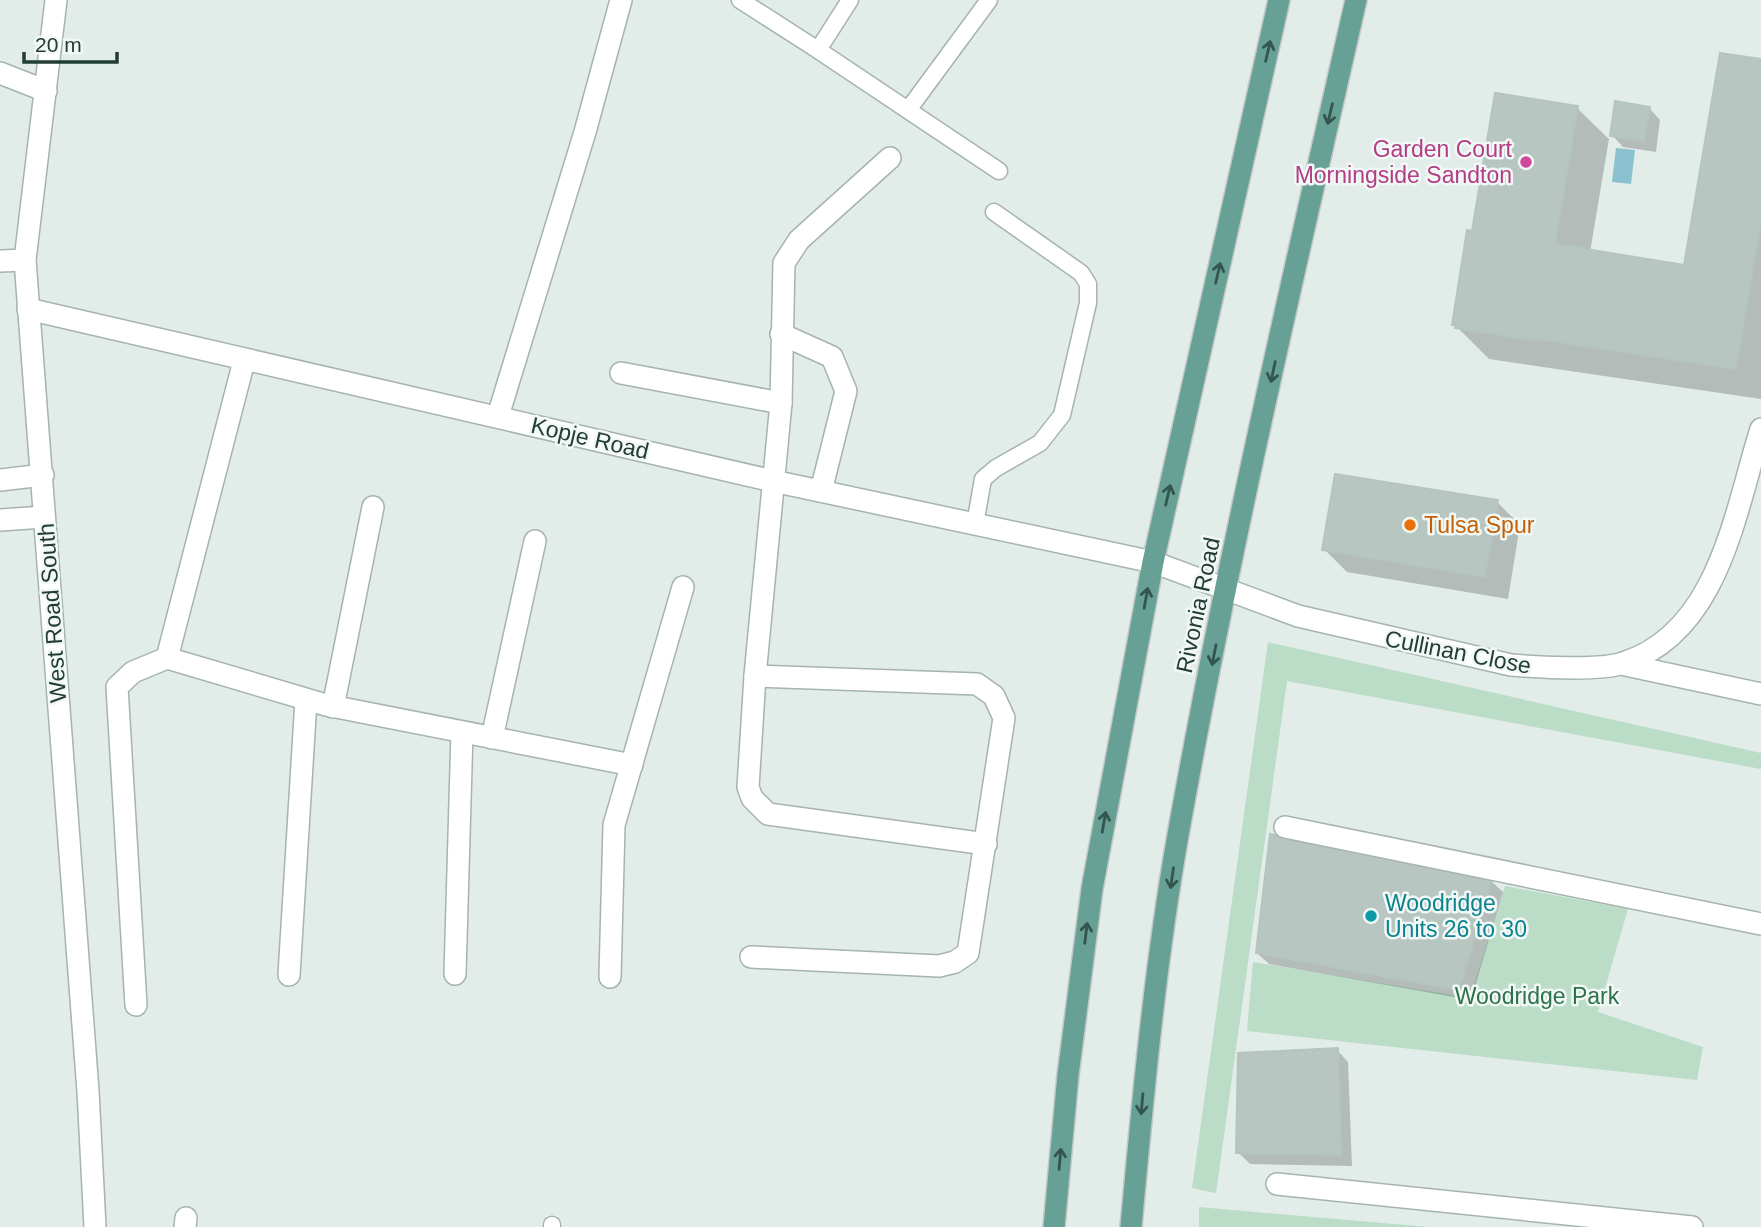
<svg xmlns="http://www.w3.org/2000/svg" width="1761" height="1227" font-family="Helvetica,sans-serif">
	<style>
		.green { fill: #bbdcc6 }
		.water { fill: #8bc1cf }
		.shadow { fill: #0003 }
		.building { fill: #b7c6c1; stroke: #b4c5bf; stroke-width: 2 }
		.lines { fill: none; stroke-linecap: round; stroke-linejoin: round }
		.lane-casing { stroke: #a5b4af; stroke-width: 19 }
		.street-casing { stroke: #a5b4af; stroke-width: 24 }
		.primary-casing { stroke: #c1c8c7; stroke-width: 24 }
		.lane { stroke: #fff; stroke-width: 16 }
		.street { stroke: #fff; stroke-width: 21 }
		.primary { stroke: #67a095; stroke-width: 21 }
		.oneway { stroke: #33554e }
		.hotel-dot { fill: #d1479c; stroke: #f2f8f5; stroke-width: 2.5 }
		.food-dot { fill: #e8710a; stroke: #f2f8f5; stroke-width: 2.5 }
		.culture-dot { fill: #0f9aa8; stroke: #f2f8f5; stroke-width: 2.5 }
		.labels { text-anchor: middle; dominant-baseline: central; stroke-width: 5; stroke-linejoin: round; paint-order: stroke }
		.hotel-label { font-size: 23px; fill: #b23c85; stroke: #f2f8f5; text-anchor: end }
		.street-label { font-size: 23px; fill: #223c37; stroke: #f2f8f5 }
		.food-label { font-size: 23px; fill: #c56008; stroke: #f2f8f5; text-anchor: start }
		.culture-label { font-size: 23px; fill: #0d838f; stroke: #f2f8f5; text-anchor: start }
		.park-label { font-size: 23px; fill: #2d724c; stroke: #f2f8f5 }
	</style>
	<rect width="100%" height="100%" fill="#e2ece8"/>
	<g class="green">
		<polygon points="1268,642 1761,753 1761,769 1287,681 1216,1193 1192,1188"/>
		<polygon points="1505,886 1628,909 1598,1012 1703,1047 1697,1080 1247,1031 1253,962 1470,998"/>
		<polygon points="1199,1207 1428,1227 1199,1227"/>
	</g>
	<polygon class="water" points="1616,148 1635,150 1631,184 1612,182"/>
	<g class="shadow">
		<polygon points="1761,61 1761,399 1489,359 1454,324 1473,233 1577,108 1609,139 1590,252 1686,267"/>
		<polygon points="1649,108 1660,120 1656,152 1623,147 1612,135"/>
		<polygon points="1497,502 1520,525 1508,599 1347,572 1324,549"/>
		<polygon points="1491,881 1503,892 1471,1000 1269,964 1257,953"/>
		<polygon points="1337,1050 1348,1062 1352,1166 1250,1164 1238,1152"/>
	</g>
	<g class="building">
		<polygon points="1720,53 1761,59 1761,219 1736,369 1539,339 1539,341 1455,328 1456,325 1452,325 1467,230 1472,231 1495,93 1578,106 1555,244 1684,265"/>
		<polygon points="1615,101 1650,107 1644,141 1610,136"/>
		<polygon points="1335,474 1498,500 1485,577 1322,550"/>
		<polygon points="1270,834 1492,879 1459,990 1256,953"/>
		<polygon points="1338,1048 1341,1155 1236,1153 1238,1053"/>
	</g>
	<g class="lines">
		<defs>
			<g id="lane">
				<polyline points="740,0 818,50 850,0"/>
				<polyline points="818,50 999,171"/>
				<polyline points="908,110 989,0"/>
				<polyline points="975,524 983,479 996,468 1040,443 1062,415 1088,303 1088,284 1081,273 994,212"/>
				<polyline points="552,1225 552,1227"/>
			</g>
			<g id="street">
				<polyline points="56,0 25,260 88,1091 95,1227"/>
				<polyline points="0,73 46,91"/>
				<polyline points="890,158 799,240 784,263 781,403 755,676 748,787 752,798 768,814 986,844"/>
				<polyline points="0,261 25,260"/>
				<path d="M28,309L773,481L1153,562L1298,616L1511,665C1536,667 1600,671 1623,663C1719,633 1735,511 1761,429"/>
				<polyline points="781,334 832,357 846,391 821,491"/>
				<polyline points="621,373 781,403"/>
				<polyline points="498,416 585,132 621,0"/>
				<polyline points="0,480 43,475"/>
				<polyline points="0,520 44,517"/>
				<polyline points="167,658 326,705 632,765"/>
				<polyline points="1621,664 1761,694"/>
				<polyline points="333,707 373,507"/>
				<polyline points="492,738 535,541"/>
				<polyline points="1285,827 1761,924"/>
				<polyline points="751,957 939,966 955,962 968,953 1004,718 994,696 977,684 755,676"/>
				<polyline points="455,974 462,732"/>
				<polyline points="289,975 306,700"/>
				<polyline points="610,977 614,825 683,587"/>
				<polyline points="136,1005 117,687 133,672 167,658 244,361"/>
				<polyline points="1277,1184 1692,1227"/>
				<polyline points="185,1227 186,1218"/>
			</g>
			<g id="primary">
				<polyline points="1054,1227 1068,1075 1092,889 1153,562 1279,0"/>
				<path d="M1131,1227C1143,1096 1155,965 1178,835C1228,555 1293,277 1356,0"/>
			</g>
		</defs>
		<use href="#lane" class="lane-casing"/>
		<use href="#street" class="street-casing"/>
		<use href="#primary" class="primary-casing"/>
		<use href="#lane" class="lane"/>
		<use href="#street" class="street"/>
		<use href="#primary" class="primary"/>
	</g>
	<defs><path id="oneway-shaft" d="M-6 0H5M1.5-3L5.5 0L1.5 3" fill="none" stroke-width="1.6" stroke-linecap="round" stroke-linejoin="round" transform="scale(1.75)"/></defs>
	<g class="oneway">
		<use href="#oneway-shaft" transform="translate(1268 51) rotate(-77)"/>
		<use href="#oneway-shaft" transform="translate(1330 114) rotate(103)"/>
		<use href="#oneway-shaft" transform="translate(1218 273) rotate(-77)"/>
		<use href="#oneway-shaft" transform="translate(1273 372) rotate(102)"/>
		<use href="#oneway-shaft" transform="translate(1168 495) rotate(-77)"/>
		<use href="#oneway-shaft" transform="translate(1146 598) rotate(-80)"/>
		<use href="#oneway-shaft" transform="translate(1214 655) rotate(101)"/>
		<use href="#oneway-shaft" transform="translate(1104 822) rotate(-80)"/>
		<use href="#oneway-shaft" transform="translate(1172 878) rotate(98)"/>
		<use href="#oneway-shaft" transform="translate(1086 933) rotate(-83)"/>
		<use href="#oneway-shaft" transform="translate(1142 1104) rotate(95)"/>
		<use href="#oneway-shaft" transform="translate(1060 1159) rotate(-85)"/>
	</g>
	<circle class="hotel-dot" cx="1526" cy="162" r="7"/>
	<circle class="food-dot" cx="1410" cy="525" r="7"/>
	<circle class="culture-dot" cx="1371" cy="916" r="7"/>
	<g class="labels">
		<g class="hotel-label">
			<text x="1512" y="149">Garden Court<tspan x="1512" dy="26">Morningside Sandton</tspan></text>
		</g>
		<g class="street-label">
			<text transform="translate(590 438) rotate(13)">Kopje Road</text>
			<text transform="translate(1198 605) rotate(-78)">Rivonia Road</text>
			<text transform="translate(52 613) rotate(-94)">West Road South</text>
			<text transform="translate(1458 652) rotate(11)">Cullinan Close</text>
		</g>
		<g class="food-label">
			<text x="1424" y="525">Tulsa Spur</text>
		</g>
		<g class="culture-label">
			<text x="1385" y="903">Woodridge<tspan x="1385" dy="26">Units 26 to 30</tspan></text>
		</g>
		<g class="park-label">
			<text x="1537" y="996">Woodridge Park</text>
		</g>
	</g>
	<path d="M24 52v10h93v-10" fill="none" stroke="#223c37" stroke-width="3.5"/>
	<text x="35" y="52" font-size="21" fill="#223c37" stroke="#f2f8f5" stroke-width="5" paint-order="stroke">20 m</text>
</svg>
